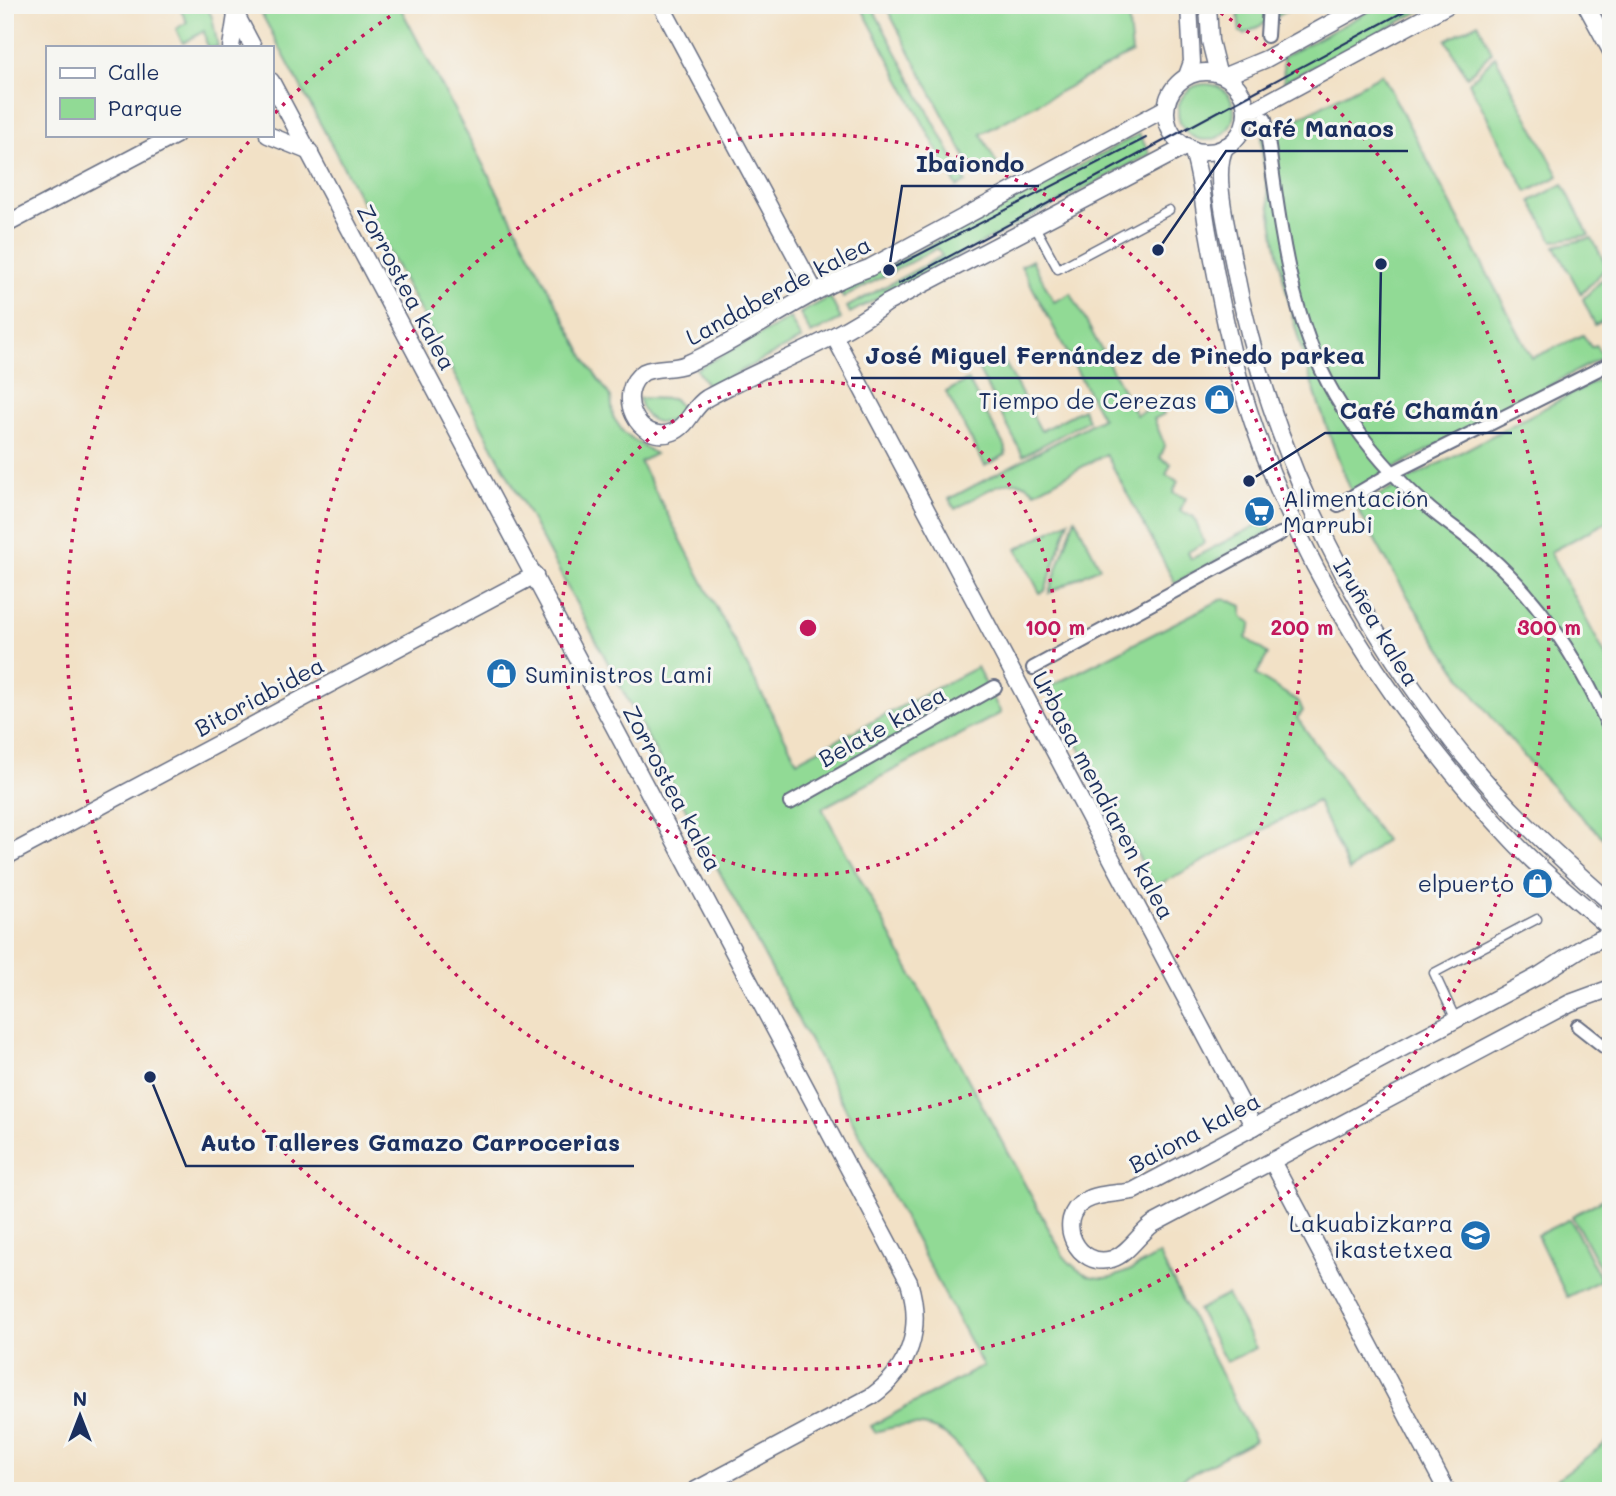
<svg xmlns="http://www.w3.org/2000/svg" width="1616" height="1496" font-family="Mali,sans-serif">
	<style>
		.green { fill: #91da95; stroke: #56847a; stroke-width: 2 }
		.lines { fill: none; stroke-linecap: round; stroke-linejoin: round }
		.service-casing { stroke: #666d82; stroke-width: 11 }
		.pedestrian-casing { stroke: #666d82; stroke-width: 16 }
		.minor-casing { stroke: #666d82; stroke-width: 19 }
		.service { stroke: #fff; stroke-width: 8 }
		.pedestrian { stroke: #fff; stroke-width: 12 }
		.minor { stroke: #fff; stroke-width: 16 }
		.tram { stroke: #1b2f5e; stroke-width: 2 }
		.ring { fill: none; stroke: #c2185b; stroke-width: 3.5; stroke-dasharray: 3.5 7 }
		.labels { text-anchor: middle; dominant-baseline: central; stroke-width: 6; stroke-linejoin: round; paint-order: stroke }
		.street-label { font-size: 23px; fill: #1b2f5e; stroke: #f6f6f2 }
		.poi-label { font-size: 23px; fill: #1b2f5e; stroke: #f6f6f2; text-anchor: end }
		.centre { fill: #c2185b; stroke: #f6f6f2; stroke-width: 3.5 }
		.ring-label { font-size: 21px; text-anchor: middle; font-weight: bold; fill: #c2185b; stroke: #f6f6f2; stroke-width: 6; stroke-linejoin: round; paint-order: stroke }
		.leader { fill: none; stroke: #1b2f5e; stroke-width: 2.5 }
		.callout-dot { fill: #1b2f5e; stroke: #f6f6f2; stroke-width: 2.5 }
		.callout-label { font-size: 24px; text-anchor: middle; font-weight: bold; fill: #1b2f5e; stroke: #f6f6f2; stroke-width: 6; stroke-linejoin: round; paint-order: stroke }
	</style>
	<rect width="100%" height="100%" fill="#f6f6f2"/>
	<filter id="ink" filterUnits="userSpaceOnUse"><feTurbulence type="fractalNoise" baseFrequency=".0143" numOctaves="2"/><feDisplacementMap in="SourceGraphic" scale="14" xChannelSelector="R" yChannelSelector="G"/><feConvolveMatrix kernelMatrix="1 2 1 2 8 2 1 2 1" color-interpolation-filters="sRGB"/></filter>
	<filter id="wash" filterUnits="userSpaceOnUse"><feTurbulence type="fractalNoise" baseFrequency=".00686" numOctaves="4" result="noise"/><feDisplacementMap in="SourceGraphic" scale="28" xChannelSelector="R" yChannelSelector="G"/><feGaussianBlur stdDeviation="1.57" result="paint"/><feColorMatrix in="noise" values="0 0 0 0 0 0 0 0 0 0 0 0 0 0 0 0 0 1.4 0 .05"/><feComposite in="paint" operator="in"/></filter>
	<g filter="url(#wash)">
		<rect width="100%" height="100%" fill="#f2e1c6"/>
		<g class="green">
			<polygon points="178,5 206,5 212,17 218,47 207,47 204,31 183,43 176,29 187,22"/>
			<path d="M257,5H399L589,366L611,397L613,417L624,433L655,454L640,462L797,761L977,667L1001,713L822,808L1063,1255C1095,1295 1123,1275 1159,1254L1255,1440L1182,1479L1187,1491H987C958,1437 938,1413 875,1432L871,1426L983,1366Z"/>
			<polygon points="860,5 871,5 966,182 957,187"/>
			<polygon points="885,5 1127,5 1132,53 981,134 998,166 976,177"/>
			<polygon points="1237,5 1298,5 1245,34 1240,32"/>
			<polygon points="1381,5 1432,5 1284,82 1283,57"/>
			<polygon points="1478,23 1492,52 1467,77 1446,40"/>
			<polygon points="1495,56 1559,176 1527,192 1469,83"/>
			<path d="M1382,74L1532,358L1583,335L1591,347L1596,345L1603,357L1351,491C1304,374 1273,264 1261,138Z"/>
			<circle cx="1206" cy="112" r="28"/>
			<polygon points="1139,134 1150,154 850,313 847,307 942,256 937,248 843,298 840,292"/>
			<polygon points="1563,184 1589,235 1553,241 1531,201"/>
			<polygon points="1592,238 1607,267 1581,294 1555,246"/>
			<path d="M1032,260L1054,302L1071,293L1136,415L1160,404L1164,414L1154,419L1165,446L1160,458L1171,464L1166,475L1178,481L1173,493L1186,498L1180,511L1194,517L1204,543L1188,552L1191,559L1267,520L1272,531L1175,583L1106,454L1035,492C1014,466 977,498 955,509L949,499L1102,418L1021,266Z"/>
			<polygon points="1609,273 1611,317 1595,325 1583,299"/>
			<polygon points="830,297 841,319 811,334 800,313"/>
			<polygon points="790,318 801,339 709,388 696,369"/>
			<polygon points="1001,355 1041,431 1083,409 1088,420 1023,456 977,367"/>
			<path d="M1611,373V520L1550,552L1611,666V845C1500,743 1427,639 1357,507Z"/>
			<polygon points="968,380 1006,449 1005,455 985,466 946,392"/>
			<path d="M639,398L674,399L684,411C668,431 642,424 639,398Z"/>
			<polygon points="1075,518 1100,567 1049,593"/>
			<polygon points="1069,521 1045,591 1040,593 1017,549"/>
			<polygon points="1224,598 1242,606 1242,617 1252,623 1246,638 1268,654 1256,675 1299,702 1303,711 1297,718 1385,840 1349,871 1317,801 1155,887 1047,688"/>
			<polygon points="1611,1195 1611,1288 1572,1216"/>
			<polygon points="1570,1219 1601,1280 1567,1297 1537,1235"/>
			<polygon points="1227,1295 1256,1348 1226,1362 1198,1310"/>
			<polygon points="1611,1439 1611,1491 1541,1491"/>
		</g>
	</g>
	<g filter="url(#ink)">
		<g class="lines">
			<defs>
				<g id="service">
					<polyline points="1034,225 1058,269 1169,210"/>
					<polyline points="1456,1020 1434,973 1537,919"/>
				</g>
				<g id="pedestrian">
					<polyline points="1267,36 1269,5"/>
					<path d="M1265,119C1280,218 1287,323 1343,409C1366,445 1397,480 1430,509C1449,525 1470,538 1488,555C1543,603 1582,666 1611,732"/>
					<polyline points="1338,505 1394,472 1611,363"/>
					<polyline points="1033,668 1280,534"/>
					<polyline points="790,803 995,687"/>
					<polyline points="1578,1026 1611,1052"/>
					<polyline points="1609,1491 1611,1489"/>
				</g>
				<g id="minor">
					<polyline points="231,5 253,47"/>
					<polyline points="661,5 815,292"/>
					<polyline points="1208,5 1210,41 1218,73"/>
					<polyline points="1586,5 1611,51"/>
					<polyline points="231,47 236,15"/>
					<circle cx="1206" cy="112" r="40"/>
					<polyline points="1187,76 1192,62 1189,5"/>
					<polyline points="1225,76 1266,59 1364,5"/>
					<path d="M271,81L909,1282C923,1328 911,1368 872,1396L694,1491"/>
					<path d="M1166,108L869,268C803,291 750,336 686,364C673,370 658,366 644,372C613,392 638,446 673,432C689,426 692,407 707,398C766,365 831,344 887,303L1187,146"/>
					<polyline points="1246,114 1448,5"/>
					<polyline points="268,135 310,152"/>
					<path d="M1226,146C1211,170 1228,232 1233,260C1265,435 1343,601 1452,741C1498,801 1554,853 1611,903"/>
					<path d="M1192,149C1202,178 1203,207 1209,237C1218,288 1228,342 1243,392C1294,560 1393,714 1513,841C1543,873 1578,900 1611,929"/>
					<polyline points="5,225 176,135"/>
					<polyline points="834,336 1254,1127"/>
					<polyline points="5,857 535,575"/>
					<path d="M1611,934L1585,946L1540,975L1133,1191C1117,1194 1098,1193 1085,1201C1053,1219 1078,1270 1112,1259C1128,1254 1139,1234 1153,1224L1570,1003L1611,988"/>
					<polyline points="1273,1163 1447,1491"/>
				</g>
			</defs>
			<use href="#service" class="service-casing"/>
			<use href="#pedestrian" class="pedestrian-casing"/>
			<use href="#minor" class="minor-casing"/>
			<use href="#service" class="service"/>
			<use href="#pedestrian" class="pedestrian"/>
			<use href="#minor" class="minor"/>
			<g class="tram">
				<polyline points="889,270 1146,138"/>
				<polyline points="898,284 1416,5"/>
			</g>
		</g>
	</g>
	<g class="ring">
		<circle cx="808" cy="628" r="247"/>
		<circle cx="808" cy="628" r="494"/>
		<path d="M275 113A741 741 0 0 1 404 7M1212 7A741 741 0 1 1 253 137"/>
	</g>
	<defs>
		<symbol id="shop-disc" viewBox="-11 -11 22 22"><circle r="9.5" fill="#1f6fb2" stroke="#f6f6f2"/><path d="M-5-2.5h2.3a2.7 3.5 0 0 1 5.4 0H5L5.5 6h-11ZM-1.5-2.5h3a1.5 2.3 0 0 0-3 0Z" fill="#fff"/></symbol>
		<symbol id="supermarket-disc" viewBox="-11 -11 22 22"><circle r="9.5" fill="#1f6fb2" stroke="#f6f6f2"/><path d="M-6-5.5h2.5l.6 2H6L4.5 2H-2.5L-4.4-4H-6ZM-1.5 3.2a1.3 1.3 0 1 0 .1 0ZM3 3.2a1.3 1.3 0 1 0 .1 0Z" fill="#fff"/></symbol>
		<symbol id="school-disc" viewBox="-11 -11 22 22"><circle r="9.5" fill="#1f6fb2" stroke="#f6f6f2"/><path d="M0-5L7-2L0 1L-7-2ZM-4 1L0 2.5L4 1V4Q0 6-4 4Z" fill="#fff"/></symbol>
	</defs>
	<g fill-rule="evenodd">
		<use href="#shop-disc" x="1202" y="382" width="35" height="35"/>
		<use href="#supermarket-disc" x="1242" y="494" width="35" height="35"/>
		<use href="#shop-disc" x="484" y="656" width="35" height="35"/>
		<use href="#shop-disc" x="1520" y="866" width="35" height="35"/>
		<use href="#school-disc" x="1458" y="1218" width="35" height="35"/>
	</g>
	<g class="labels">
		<g class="street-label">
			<text transform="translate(407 287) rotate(62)">Zorrostea kalea</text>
			<text transform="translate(778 290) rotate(-28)">Landaberde kalea</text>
			<text transform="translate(1377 622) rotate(59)">Iruñea kalea</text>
			<text transform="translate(259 696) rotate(-28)">Bitoriabidea</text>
			<text transform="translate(882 726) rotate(-29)">Belate kalea</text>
			<text transform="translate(673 788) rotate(62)">Zorrostea kalea</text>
			<text transform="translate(1104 795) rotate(62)">Urbasa mendiaren kalea</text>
			<text transform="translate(1194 1132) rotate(-28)">Baiona kalea</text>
		</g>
		<g class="poi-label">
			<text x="1197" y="400">Tiempo de Cerezas</text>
			<text x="1283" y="498" text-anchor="start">Alimentación<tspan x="1283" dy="26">Marrubi</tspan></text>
			<text x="525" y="674" text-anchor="start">Suministros Lami</text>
			<text x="1514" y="883">elpuerto</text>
			<text x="1453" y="1223">Lakuabizkarra<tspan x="1453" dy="26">ikastetxea</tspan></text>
		</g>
	</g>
	<circle cx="808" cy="628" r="10" class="centre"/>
	<g class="ring-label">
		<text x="1055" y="635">100 m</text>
		<text x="1302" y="635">200 m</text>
		<text x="1549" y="635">300 m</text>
	</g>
	<path class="leader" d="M1158 250L1226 151H1408M889 270L902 186H1039M1381 264L1379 378H851M1249 481L1325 433H1512M150 1077L186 1166H634"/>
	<g class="callout-dot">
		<circle cx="1158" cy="250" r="7"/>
		<circle cx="889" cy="270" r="7"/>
		<circle cx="1381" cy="264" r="7"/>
		<circle cx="1249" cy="481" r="7"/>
		<circle cx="150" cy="1077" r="7"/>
	</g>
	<g class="callout-label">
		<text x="1317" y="137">Café Manaos</text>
		<text x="970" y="172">Ibaiondo</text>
		<text x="1115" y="364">José Miguel Fernández de Pinedo parkea</text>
		<text x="1419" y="419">Café Chamán</text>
		<text x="410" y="1151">Auto Talleres Gamazo Carrocerias</text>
	</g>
	<rect width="1616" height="1496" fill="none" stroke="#f6f6f2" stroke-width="28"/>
	<rect x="46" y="46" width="228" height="91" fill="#f6f6f2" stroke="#9ea6b7" stroke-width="2"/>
	<rect x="60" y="68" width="35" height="10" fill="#ffffff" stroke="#9ea6b7" stroke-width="2"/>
	<text x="108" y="80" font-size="21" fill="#1b2f5e">Calle</text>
	<rect x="60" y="98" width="35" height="21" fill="#91da95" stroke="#9ea6b7" stroke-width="2"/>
	<text x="108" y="116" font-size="21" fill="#1b2f5e">Parque</text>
	<g transform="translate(80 1416)" stroke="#f6f6f2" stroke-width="5" paint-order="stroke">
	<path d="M0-5L12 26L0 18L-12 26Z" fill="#1b2f5e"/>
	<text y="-10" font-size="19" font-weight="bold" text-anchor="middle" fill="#1b2f5e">N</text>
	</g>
</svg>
